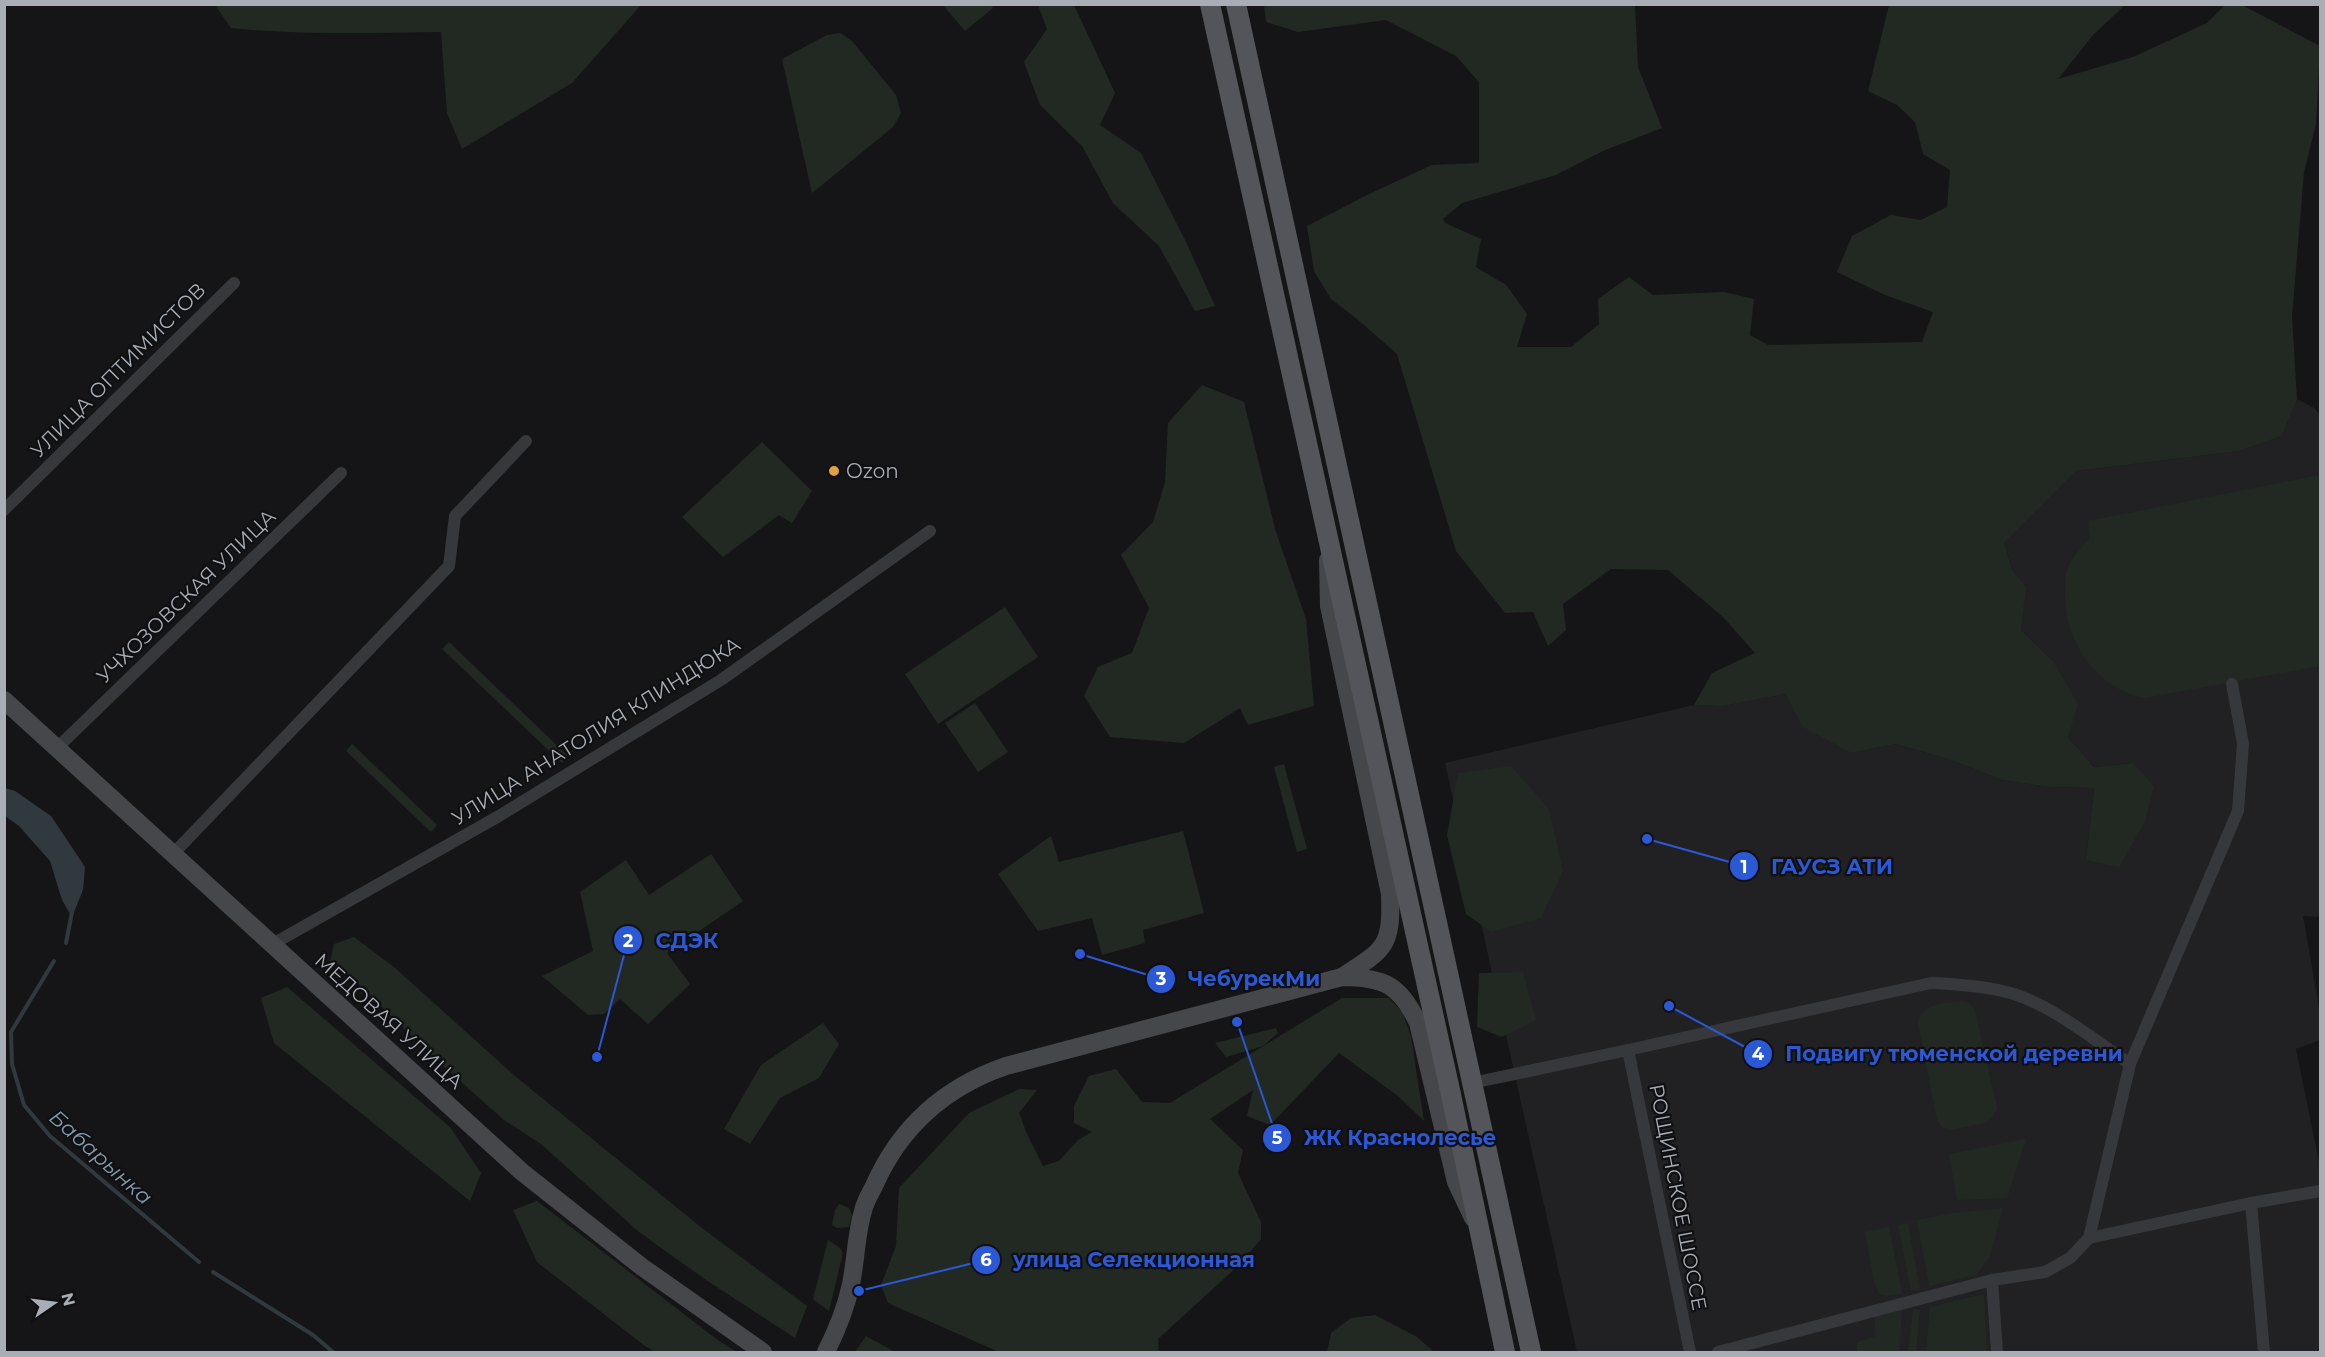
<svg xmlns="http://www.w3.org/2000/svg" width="2325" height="1357" font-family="Montserrat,sans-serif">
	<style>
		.built { fill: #212124 }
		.green { fill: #222922 }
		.water { fill: #30393e }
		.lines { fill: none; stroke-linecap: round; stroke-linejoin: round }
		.stream { stroke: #30393e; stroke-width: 4 }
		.street { stroke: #37383b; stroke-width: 12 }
		.secondary { stroke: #45474b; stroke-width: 18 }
		.primary { stroke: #53555a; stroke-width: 20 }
		.poi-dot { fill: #e0a144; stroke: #101012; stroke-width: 2 }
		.labels { text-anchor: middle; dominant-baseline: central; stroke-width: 4.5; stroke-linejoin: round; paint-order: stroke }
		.street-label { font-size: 20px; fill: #a8adb6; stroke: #101012 }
		.poi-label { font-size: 20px; fill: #a8adb6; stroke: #101012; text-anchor: start }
		.water-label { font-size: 21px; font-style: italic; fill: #839cad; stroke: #101012 }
		.leader { fill: none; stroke: #2b58d5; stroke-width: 2 }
		.callout-dot { fill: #2b58d5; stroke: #101012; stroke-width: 2 }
		.mark-label { font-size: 18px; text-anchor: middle; font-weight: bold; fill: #fff }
		.callout-label { font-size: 21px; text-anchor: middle; font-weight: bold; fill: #2b58d5; stroke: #101012; stroke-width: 4.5; stroke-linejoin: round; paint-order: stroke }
	</style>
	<rect width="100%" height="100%" fill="#151517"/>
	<polygon class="built" points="2297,399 2314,408 2320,415 2320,917 2303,916 2320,1013 2320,1040 2296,1049 2320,1167 2320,1352 1577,1352 1445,763 1694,705 1723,706 1785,694 1804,727 1851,753 1896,744 1951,760 2002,780 2049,787 2094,788 2086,860 2133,763 2094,767 2068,737 2053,661 2021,630 2025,587 2013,571 2004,543 2076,471 2239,451 2282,436"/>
	<g class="green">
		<path d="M215,5H641L572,83L462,149L447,113L441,32C370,33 301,35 231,28Z"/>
		<polygon points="943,5 991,5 993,8 965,31"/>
		<polygon points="1038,5 1074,5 1115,93 1100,125 1141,153 1186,242 1215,306 1195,311 1159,246 1113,203 1082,146 1040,105 1024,62 1047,29"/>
		<polygon points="1264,5 1635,5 1638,67 1662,128 1603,151 1556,175 1462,203 1443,219 1445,223 1481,239 1476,267 1506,285 1527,314 1517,347 1571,347 1599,324 1598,299 1629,277 1653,295 1724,292 1754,299 1750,335 1768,345 1922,342 1933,312 1885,295 1837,272 1852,236 1891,215 1921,220 1947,207 1950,170 1923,154 1915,122 1897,105 1868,91 1889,5 2125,5 2093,35 2058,79 2133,57 2207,23 2225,5 2242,5 2320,46 2316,124 2304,172 2292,317 2297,399 2282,436 2239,451 2076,471 2004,543 2013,571 2026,587 2021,630 2053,661 2078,704 2068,737 2094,767 2133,763 2154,787 2145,821 2119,867 2086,860 2094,788 2049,787 2002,780 1951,760 1896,744 1851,753 1803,727 1785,694 1723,706 1694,705 1712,673 1755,653 1723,617 1668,570 1611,569 1563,604 1566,630 1548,646 1533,612 1505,613 1456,551 1397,354 1357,319 1331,299 1314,271 1307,226 1369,194 1432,165 1479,163 1479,82 1456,56 1386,20 1298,32 1266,22"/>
		<polygon points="840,33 852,41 896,95 901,113 893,127 812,193 782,59 827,35"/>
		<polygon points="1202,385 1244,402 1275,529 1306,619 1314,706 1248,725 1240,708 1184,743 1110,737 1084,696 1098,667 1132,653 1149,608 1121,555 1153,522 1165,482 1168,423"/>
		<polygon points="762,442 812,491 792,523 779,515 723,557 682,517"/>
		<path d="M2320,475V666L2145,698C2097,689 2065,642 2065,596C2065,589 2064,579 2066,573C2071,559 2080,548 2090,538L2088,521Z"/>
		<polygon points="1005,607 1038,657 938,724 905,674"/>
		<polygon points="449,642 568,756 562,763 442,649"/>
		<polygon points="975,703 1008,752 978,772 945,723"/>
		<polygon points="352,744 437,825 431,832 346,751"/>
		<polygon points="1284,764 1307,849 1297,852 1274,767"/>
		<polygon points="1511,766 1549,809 1563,871 1541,918 1491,932 1466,914 1447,835 1458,773"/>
		<polygon points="1183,831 1204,913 1143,930 1145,943 1102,955 1092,918 1038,931 998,874 1051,836 1059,862"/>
		<polygon points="711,854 743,901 667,953 690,984 648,1024 620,999 604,1014 588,1015 542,976 593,951 580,892 626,860 649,895"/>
		<polygon points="354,937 394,967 516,1077 702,1228 807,1306 795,1338 706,1280 639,1232 541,1144 504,1120 442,1065 352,978 330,962 334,944"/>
		<polygon points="1523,972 1536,1020 1502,1037 1477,1027 1479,973"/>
		<polygon points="287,987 450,1127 481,1173 470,1201 274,1043 261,998"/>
		<polygon points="1342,998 1389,998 1402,1012 1411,1036 1424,1121 1398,1096 1339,1053 1270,1125 1247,1116 1253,1090 1210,1119 1243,1150 1238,1173 1261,1222 1261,1239 1238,1266 1158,1339 1159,1352 999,1352 888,1303 881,1285 896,1246 899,1188 969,1113 1019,1089 1037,1090 1019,1113 1027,1134 1043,1166 1059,1161 1078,1140 1092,1132 1074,1123 1074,1106 1089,1076 1116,1069 1142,1102 1170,1103"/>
		<path d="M1961,1001L1969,1003L1975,1010L1997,1108L1993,1117L1985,1123L1951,1130L1942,1127L1937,1120L1918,1023C1923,1002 1943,1004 1961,1001Z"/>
		<polygon points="823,1023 839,1044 819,1078 780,1098 750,1144 724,1129 761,1065"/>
		<polygon points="1276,1028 1278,1033 1263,1046 1226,1057 1215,1043"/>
		<polygon points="2026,1139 2007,1198 1957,1200 1949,1154"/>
		<polygon points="537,1201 719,1341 737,1352 655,1352 645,1346 537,1262 513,1210"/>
		<polygon points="839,1204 849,1208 852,1215 849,1227 837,1228 832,1225 835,1210"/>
		<polygon points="2003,1208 1990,1257 1976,1275 1929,1286 1917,1220 1953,1213"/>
		<polygon points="1908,1223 1920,1290 1911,1291 1898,1225"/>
		<polygon points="1889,1227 1902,1294 1886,1296 1879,1294 1874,1282 1865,1232"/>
		<polygon points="828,1240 840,1248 843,1253 829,1311 813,1299"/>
		<polygon points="1984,1294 1987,1352 1926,1352 1930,1307"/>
		<polygon points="1913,1309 1920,1310 1916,1352 1908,1352"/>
		<polygon points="1902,1310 1899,1352 1849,1352 1857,1351 1857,1342 1876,1336 1874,1317"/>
		<polygon points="1375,1315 1417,1337 1434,1352 1327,1352 1331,1333 1351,1318"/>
		<polygon points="866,1336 895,1352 855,1352"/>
	</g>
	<polygon class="water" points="5,788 15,791 51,816 85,867 83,890 72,917 62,900 50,861 19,826 5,816"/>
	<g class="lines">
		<g class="stream">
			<polyline points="66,943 72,912"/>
			<polyline points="54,961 11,1032 12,1064 24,1105 50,1136 199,1262"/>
			<polyline points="213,1272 313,1335 333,1352"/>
		</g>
		<g class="street">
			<polyline points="4,510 234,283"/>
			<polyline points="58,747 341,473"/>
			<polyline points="173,854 449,566 455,516 526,441"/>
			<polyline points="271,945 499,816 721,680 930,531"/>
			<path d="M1628,1050L1931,983C1958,984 1987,986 2014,994C2056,1008 2094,1040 2130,1064"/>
			<polyline points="1472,1083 1628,1050 1690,1352"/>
			<polyline points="2251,1203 2264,1352"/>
			<polyline points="2089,1238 2251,1203 2320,1191"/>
			<polyline points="1992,1280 1997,1352"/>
			<polyline points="1718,1352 1992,1280 2045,1272 2070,1258 2089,1238 2130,1064 2238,811 2243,744 2232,684"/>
		</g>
		<g class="secondary">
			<path d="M1328,560L1329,606L1390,894C1392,947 1385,949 1342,977"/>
			<polyline points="4,700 522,1172 642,1267 763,1352"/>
			<path d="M826,1352C837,1330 846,1308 851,1284C856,1260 856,1234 863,1211C865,1202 870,1194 874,1186C900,1127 945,1087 1006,1066L1342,977C1384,977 1400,985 1418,1023L1456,1182L1473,1218"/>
		</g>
		<g class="primary">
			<polyline points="1210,4 1450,1090 1505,1352"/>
			<polyline points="1236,4 1531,1352"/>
		</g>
	</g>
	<circle class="poi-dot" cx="834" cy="471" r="6"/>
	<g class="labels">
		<g class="street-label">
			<text transform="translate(118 370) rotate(-45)">УЛИЦА ОПТИМИСТОВ</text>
			<text transform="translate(186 596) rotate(-44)">УЧХОЗОВСКАЯ УЛИЦА</text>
			<text transform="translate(596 731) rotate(-32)">УЛИЦА АНАТОЛИЯ КЛИНДЮКА</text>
			<text transform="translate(389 1021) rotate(42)">МЕДОВАЯ УЛИЦА</text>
			<text transform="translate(1678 1197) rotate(79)">РОЩИНСКОЕ ШОССЕ</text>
		</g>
		<g class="poi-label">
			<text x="846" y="471">Ozon</text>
		</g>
		<g class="water-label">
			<text transform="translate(101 1157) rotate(42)">Бабарынка</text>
		</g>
	</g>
	<path class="leader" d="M1647 839L1744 866M597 1057L628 940M1080 954L1161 979M1669 1006L1758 1054M1237 1022L1277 1138M859 1291L986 1260"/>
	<g class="callout-dot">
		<circle cx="1647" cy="839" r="6"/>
		<circle cx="597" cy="1057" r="6"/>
		<circle cx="1080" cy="954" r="6"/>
		<circle cx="1669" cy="1006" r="6"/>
		<circle cx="1237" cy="1022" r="6"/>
		<circle cx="859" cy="1291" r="6"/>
		<circle cx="1744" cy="866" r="15"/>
		<circle cx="628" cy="940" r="15"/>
		<circle cx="1161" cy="979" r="15"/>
		<circle cx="1758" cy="1054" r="15"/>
		<circle cx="1277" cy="1138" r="15"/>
		<circle cx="986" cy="1260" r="15"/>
	</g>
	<g class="mark-label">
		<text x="1744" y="873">1</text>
		<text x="628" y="947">2</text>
		<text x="1161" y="985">3</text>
		<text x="1758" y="1060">4</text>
		<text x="1277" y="1144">5</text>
		<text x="986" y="1266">6</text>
	</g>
	<g class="callout-label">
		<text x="1832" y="874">ГАУСЗ АТИ</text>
		<text x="687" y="948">СДЭК</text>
		<text x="1254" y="986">ЧебурекМи</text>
		<text x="1954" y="1061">Подвигу тюменской деревни</text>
		<text x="1400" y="1145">ЖК Краснолесье</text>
		<text x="1134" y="1267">улица Селекционная</text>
	</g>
	<rect width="2325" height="1357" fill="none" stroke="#a8adb6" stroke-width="12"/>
	<g transform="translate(54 1303) rotate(76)" stroke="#101012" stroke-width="4.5" paint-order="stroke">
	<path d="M0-4.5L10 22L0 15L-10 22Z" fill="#a8adb6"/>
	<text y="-9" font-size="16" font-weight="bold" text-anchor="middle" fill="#a8adb6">N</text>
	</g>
</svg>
